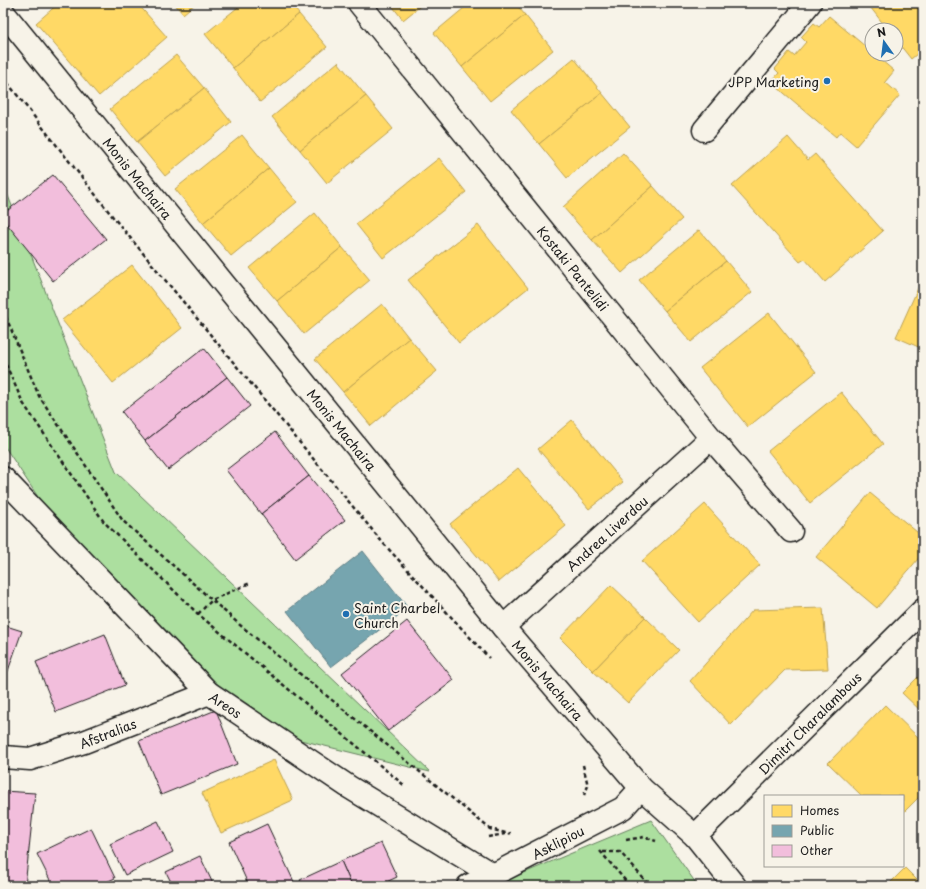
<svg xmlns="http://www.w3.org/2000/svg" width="926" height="889" font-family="'Playpen Sans',sans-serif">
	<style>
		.green { fill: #acdf9f; stroke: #647e5e }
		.homes { fill: #ffd966; stroke: #bba050 }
		.public { fill: #76a5af; stroke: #5b7c83 }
		.building { fill: #f2bedc; stroke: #1c1c1c }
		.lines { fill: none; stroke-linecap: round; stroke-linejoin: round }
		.minor-casing { stroke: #1c1c1c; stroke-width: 25 }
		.path { stroke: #1c1c1c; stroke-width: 2.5; stroke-dasharray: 4 3; stroke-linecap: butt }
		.minor { stroke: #f7f3e8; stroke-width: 22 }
		.poi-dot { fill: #1f6fb2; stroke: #f7f3e8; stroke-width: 1.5 }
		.labels { text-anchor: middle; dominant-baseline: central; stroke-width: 4; stroke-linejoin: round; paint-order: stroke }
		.poi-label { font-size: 13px; fill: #1c1c1c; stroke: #f7f3e8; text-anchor: end }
		.street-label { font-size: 13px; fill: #1c1c1c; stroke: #f7f3e8 }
	</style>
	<rect width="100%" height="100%" fill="#f7f3e8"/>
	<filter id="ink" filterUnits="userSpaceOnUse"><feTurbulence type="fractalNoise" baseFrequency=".025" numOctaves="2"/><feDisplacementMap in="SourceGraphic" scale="8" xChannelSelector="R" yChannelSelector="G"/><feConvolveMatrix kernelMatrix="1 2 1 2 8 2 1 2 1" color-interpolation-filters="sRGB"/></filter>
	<g filter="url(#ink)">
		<g class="green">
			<polygon points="3,183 116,472 430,772 256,729 40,500 3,444"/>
			<polygon points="651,820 698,886 502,886 500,883"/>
		</g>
		<g class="homes">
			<polygon points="59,3 137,3 167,37 99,96 36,23"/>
			<polygon points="174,3 196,3 183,14"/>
			<polygon points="243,3 290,3 299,14 233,68 205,34"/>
			<polygon points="390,3 424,3 403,20"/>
			<polygon points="470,3 515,3 525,15 462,67 434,33"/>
			<polygon points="867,3 923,3 923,49 911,59 896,40 896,30 888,30"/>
			<polygon points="299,14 327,47 260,102 233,68"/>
			<polygon points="525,15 553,50 490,101 462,67"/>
			<polygon points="829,16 872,52 872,54 874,54 894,71 885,82 900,95 856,146 840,132 836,137 771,82 779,73 775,69 789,52 794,56 806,42 801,37 814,23 819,27"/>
			<polygon points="176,55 204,88 137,142 110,109"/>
			<polygon points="574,58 602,93 539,144 511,110"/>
			<polygon points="338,62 366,96 300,150 272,117"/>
			<polygon points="204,88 231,122 165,176 137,142"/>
			<polygon points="602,93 630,127 567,178 539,144"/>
			<polygon points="366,96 393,129 327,183 300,150"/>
			<polygon points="242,135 269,168 203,223 175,189"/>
			<polygon points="788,137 808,160 815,154 883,231 825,282 805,259 800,262 732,186"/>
			<polygon points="623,153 653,186 592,240 563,207"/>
			<polygon points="439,158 466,192 383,258 356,224"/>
			<polygon points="269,168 297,202 231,256 203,223"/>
			<polygon points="653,186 682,219 622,273 592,240"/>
			<polygon points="315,213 342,247 277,301 249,268"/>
			<polygon points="478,225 528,288 459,343 408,280"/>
			<polygon points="699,230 726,261 665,311 639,280"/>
			<polygon points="342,247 370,280 304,334 277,301"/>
			<polygon points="726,261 752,292 691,342 665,311"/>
			<polygon points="132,265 182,328 113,383 62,320"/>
			<polygon points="923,277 923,349 896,337"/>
			<polygon points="382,304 409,338 343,392 315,359"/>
			<polygon points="769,313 816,372 748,427 700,368"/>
			<polygon points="409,338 437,371 371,426 343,392"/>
			<polygon points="841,392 883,444 810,503 768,451"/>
			<polygon points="572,420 623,482 589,509 538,449"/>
			<polygon points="518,468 566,526 499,582 450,524"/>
			<polygon points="870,493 923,537 923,553 877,608 816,557"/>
			<polygon points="705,504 760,565 698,622 642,561"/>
			<polygon points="611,585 645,617 593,671 560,638"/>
			<polygon points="823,608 828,669 785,670 731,725 690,681 753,610"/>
			<polygon points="645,617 679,650 628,703 593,671"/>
			<polygon points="923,672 923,713 902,693"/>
			<polygon points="885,705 923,742 923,793 903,813 903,796 862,796 828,763"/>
			<polygon points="274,760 293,800 221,833 202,793"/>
			<polygon points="905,868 923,886 887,886"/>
		</g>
		<polygon class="public" points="363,551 408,608 331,667 287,611"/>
		<g class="building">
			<polygon points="53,175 106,239 53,281 3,219 3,214"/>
			<polygon points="204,348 227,377 145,441 122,412"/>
			<polygon points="227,377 250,406 168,470 145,441"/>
			<polygon points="275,432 309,476 261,514 226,470"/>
			<polygon points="309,476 345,520 295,559 261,514"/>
			<polygon points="407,621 454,680 388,731 342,673"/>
			<polygon points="3,625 22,631 3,685"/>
			<polygon points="105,634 125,685 56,712 36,662"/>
			<polygon points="216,710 237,764 161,795 139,741"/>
			<polygon points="3,791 35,793 25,886 3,886"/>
			<polygon points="158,821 173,852 125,875 110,844"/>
			<polygon points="267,824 296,886 249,886 229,842"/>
			<polygon points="91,828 115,878 98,886 53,886 37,854"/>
			<polygon points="381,843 397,877 378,886 352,886 341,861"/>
			<polygon points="200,856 214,886 173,886 166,872"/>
			<polygon points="341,861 352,886 303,886 300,880"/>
		</g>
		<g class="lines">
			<defs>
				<g id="minor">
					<path id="s1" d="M359,3L711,438L791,531"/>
					<path id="s2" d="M3,12L503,627L641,788L695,836L735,886"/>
					<polyline points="704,130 810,3"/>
					<path id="s3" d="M3,478L209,693L349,787L493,875"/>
					<path id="s4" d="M503,627L711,438"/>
					<path id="s5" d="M3,757L30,759L84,742L209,693"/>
					<path id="s6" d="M695,836L923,610"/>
					<path id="s7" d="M468,886L493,875L623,808L641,788"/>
				</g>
			</defs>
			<use href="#minor" class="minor-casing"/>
			<g class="path">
				<polyline points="3,77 113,217 383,543 489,658"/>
				<polyline points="3,310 39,396 123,521 240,625 490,829 506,833"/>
				<polyline points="3,358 23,403 104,522 198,614 405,786"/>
				<polyline points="198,614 212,600 250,583"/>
				<polyline points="583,765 588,786 584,795"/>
				<polyline points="488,837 511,833"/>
				<polyline points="626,840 644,837 656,841"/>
				<polyline points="600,851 630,886"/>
				<polyline points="603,852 620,852 650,886"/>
			</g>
			<use href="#minor" class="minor"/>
		</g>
	</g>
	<g class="poi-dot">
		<circle cx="827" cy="81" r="4"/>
		<circle cx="346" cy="614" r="4"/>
	</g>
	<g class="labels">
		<g class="poi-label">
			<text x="819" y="81">JPP Marketing</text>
			<text x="354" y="607" text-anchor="start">Saint Charbel<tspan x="354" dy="15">Church</tspan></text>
		</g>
		<g class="street-label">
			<text stroke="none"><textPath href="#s2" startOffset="214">Monis Machaira</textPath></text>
			<text stroke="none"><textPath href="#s1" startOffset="341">Kostaki Pantelidi</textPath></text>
			<text stroke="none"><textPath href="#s2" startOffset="538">Monis Machaira</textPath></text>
			<text stroke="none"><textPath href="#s4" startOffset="140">Andrea Liverdou</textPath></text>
			<text stroke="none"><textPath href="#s2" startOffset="862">Monis Machaira</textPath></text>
			<text stroke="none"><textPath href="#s3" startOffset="318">Areos</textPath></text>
			<text stroke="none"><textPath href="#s6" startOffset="161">Dimitri Charalambous</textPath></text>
			<text stroke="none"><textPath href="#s5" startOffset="109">Afstralias</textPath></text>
			<text stroke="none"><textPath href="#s7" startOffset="100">Asklipiou</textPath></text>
		</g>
	</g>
	<rect width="926" height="889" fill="none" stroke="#f7f3e8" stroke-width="16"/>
	<rect x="8" y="8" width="910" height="873" fill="none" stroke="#1c1c1c" stroke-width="1.5" filter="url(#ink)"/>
	<rect x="764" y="795" width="140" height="72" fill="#f7f3e8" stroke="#9f9d96"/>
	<rect x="772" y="805" width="20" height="12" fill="#ffd966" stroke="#9f9d96"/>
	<text x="800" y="815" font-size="12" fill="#1c1c1c">Homes</text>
	<rect x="772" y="825" width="20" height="12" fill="#76a5af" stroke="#9f9d96"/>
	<text x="800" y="835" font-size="12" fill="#1c1c1c">Public</text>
	<rect x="772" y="845" width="20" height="12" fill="#f2bedc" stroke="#9f9d96"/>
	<text x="800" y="855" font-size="12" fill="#1c1c1c">Other</text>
	<g transform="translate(884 42) rotate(346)"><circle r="19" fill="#f7f3e8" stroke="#9f9d96"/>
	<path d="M0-3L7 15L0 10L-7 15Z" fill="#1f6fb2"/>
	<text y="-6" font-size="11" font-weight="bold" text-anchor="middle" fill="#1c1c1c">N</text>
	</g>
</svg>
